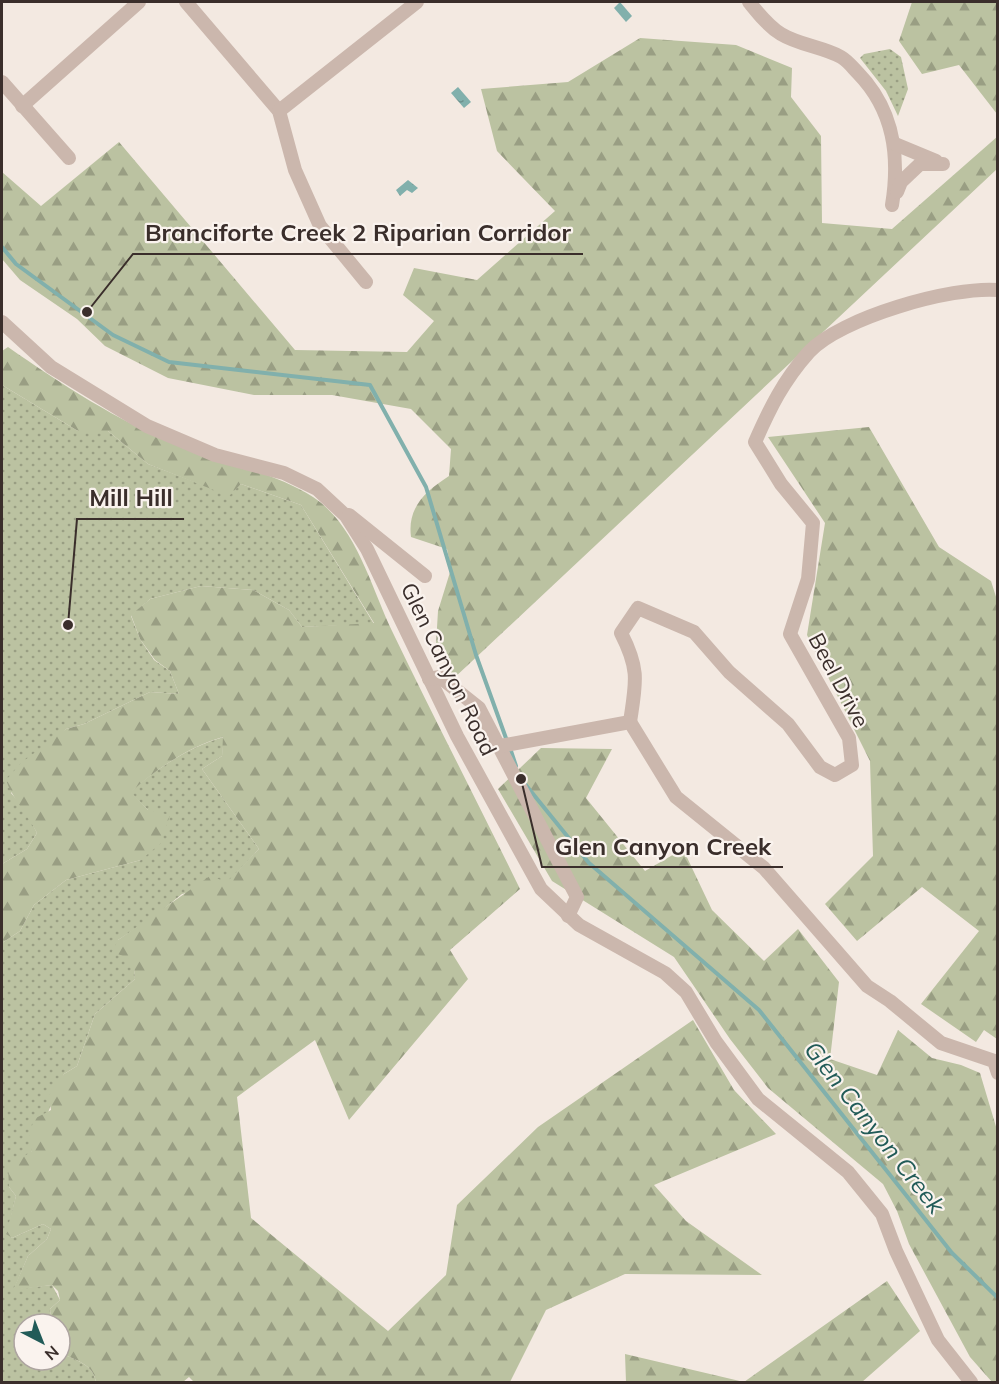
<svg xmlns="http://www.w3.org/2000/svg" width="999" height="1384" font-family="Mulish,sans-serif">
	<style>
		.grass { fill: url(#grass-dots) }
		.forest { fill: url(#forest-firs) }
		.water { fill: url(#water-ripples) }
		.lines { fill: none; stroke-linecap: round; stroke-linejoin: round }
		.stream { stroke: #81b0ac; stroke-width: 4 }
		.minor { stroke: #cbb7ad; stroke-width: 14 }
		.labels { text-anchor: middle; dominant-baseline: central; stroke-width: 4.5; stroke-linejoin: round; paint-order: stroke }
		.street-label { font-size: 22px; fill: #3a2e2b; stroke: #faf3ee }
		.water-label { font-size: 24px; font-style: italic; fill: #215b58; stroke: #faf3ee }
		.leader { fill: none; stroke: #3a2e2b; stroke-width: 2 }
		.callout-dot { fill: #3a2e2b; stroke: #faf3ee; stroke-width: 2 }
		.callout-label { font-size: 24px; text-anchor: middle; font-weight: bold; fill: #3a2e2b; stroke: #faf3ee; stroke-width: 4.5; stroke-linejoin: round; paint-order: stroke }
	</style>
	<defs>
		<pattern id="grass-dots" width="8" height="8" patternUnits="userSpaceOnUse" patternTransform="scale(1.5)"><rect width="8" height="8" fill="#bbc2a1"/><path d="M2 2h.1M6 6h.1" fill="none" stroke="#999e83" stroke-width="1.8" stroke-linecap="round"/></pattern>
		<pattern id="forest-firs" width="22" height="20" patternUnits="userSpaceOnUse" patternTransform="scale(1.5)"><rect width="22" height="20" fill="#bbc2a1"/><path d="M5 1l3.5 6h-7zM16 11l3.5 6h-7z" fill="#999e83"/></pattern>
		<pattern id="water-ripples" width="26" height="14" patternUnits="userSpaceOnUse" patternTransform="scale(1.5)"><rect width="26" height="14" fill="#81b0ac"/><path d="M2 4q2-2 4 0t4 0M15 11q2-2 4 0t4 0" fill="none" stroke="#6b908c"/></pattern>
	</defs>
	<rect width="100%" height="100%" fill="#f3e9e1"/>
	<g class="grass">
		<polygon points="890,49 901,57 908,89 898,116 886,91 860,58 864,54"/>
		<polygon points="2,385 78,431 108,431 148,464 229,495 241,484 301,505 374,624 302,627 289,610 253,590 201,586 150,599 131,616 140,639 154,660 170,671 179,694 150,692 84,724 66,729 11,793 25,809 37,833 27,849 2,864"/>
		<path d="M224,737L222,756L202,769L259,849L227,883L182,894L155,916L118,940L134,963L135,979L95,1014L77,1066L64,1074L32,1151L9,1187L16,1196L7,1234L12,1238L43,1224L51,1229L47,1239L28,1256L14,1289L52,1285L60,1300L50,1309L52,1324H24V1360H60V1353C76,1360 93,1364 96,1382H2V943L20,931L34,905L66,880L141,860L148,810L130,792C156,769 190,746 224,737Z"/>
	</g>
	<g class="forest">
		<polygon points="912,2 997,2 997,114 959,65 922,74 899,41"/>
		<path d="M640,38L736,45L792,68L791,97L821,136L822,223L892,229L998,136L997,169L453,679L436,644L438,611L451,569L447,549L411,537C407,507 426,491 449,476L451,449L411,409L332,395H254L168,378L105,346L77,319L20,280L2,259V172L41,206L119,142L295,350L407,352L434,321L403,295L414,268L477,280L555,211L497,151L481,89L568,82Z"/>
		<path d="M8,347C61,384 118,421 177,445C221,463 273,471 313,497C357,526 371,588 393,633C434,718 478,803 520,889L450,950L468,979L349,1120L315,1040L237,1097L251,1218L388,1331L446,1275L457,1205L538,1127L693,1020L734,1090L776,1134L654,1185L686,1221L762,1275L625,1274L546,1310L510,1382H194L189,1377L183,1382H96C93,1364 76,1360 60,1353V1324H52L50,1309L60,1300L58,1291L52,1285L13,1290L28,1256L47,1239L51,1229L43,1224L12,1238L6,1234L16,1196L9,1187L8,1167L32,1151L28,1139L34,1119L51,1110L49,1095L64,1074L77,1066L95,1014L135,979C134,958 131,959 112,952L118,940L210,876L227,882L259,849L202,769L222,756L223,737C190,746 156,769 131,792L148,810L170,815L161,843L141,860L66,880L34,905L20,931L2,943V864L27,849L37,833C28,815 12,798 6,780L21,763L66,729L84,724L150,692L179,694L170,671L155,660L140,639L131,615L150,599L201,586L253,590L289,610L302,627L374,623L301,505L241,484L229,496L148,464L108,431H78L2,385V351Z"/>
		<polygon points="869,427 939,547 991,581 997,600 997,1039 984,1030 976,1042 921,1004 979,931 922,887 857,941 825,904 873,856 870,761 807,635 825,523 768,437"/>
		<polygon points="541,748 612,749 586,798 645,871 683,849 712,910 764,961 798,929 839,982 830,1059 877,1075 898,1030 932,1058 961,1065 980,1073 997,1130 997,1382 992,1382 970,1357 909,1244 897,1211 883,1184 768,1088 730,1039 674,957 552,881 498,789"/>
		<polygon points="887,1281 920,1331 862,1382 626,1382 625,1354 744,1382"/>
	</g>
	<g class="water">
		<polygon points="620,2 632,16 626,22 614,8"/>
		<polygon points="458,87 471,102 464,108 451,93"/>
		<polygon points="408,180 418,188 412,193 407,190 400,196 396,190"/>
	</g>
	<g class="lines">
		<g class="stream">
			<polyline points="2,247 16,264 113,335 169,362 370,385 426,487 476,655 507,741"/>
			<polyline points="510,748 516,766"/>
			<polyline points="525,784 589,863 759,1010 952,1253 998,1298"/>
		</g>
		<g class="minor">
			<polyline points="186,2 279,111 295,170 320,226 366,282"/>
			<path d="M749,2C758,13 768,26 781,34C799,45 823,47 841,57C848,61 853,68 858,73C894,110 900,156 892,205"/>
			<polyline points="2,82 69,158"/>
			<polyline points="22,106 139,2"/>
			<polyline points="279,111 417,2"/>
			<polyline points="895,144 936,161"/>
			<polyline points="897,192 901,182 920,164 943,164"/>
			<polyline points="2,322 51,367 147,426 215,455 284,473 317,489 346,516 367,549 457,736 541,889 579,925 665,973 686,992 716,1042 758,1099 848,1172 882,1214 896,1251 938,1340 971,1382"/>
			<polyline points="349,515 425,576"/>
			<polyline points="429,679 440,677 479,708 577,897 568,916"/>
			<path d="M630,722C636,682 640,670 621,633L638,608L694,632L729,672L788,724L820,767L835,775L852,765L849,738L790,634L808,579L813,523L781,484L755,442C770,408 783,381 809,352C840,318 952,286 998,290"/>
			<polyline points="630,722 676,797 764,868 867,986 890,1001 941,1043 994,1061 998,1073"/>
			<polyline points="500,746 630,722"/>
		</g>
	</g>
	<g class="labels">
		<g class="street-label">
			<text transform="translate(449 669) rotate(64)">Glen Canyon Road</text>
			<text transform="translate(839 680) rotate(62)">Beel Drive</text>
		</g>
		<g class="water-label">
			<text transform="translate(875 1127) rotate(52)">Glen Canyon Creek</text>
		</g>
	</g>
	<path class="leader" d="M87 312L133 254H583M68 625L77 519H184M521 779L542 867H783"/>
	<g class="callout-dot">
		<circle cx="87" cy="312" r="6"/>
		<circle cx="68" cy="625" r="6"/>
		<circle cx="521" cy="779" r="6"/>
	</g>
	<g class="callout-label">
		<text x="358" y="241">Branciforte Creek 2 Riparian Corridor</text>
		<text x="131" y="506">Mill Hill</text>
		<text x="663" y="855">Glen Canyon Creek</text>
	</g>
	<rect width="999" height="1384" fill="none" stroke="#3a2e2b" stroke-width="6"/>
	<g transform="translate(42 1342) rotate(138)"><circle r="28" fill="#faf3ee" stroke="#ada4a0" stroke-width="1.5"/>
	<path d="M0-4.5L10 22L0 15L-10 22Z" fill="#215b58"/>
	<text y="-9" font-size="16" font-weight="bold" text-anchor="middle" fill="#3a2e2b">N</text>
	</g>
</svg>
